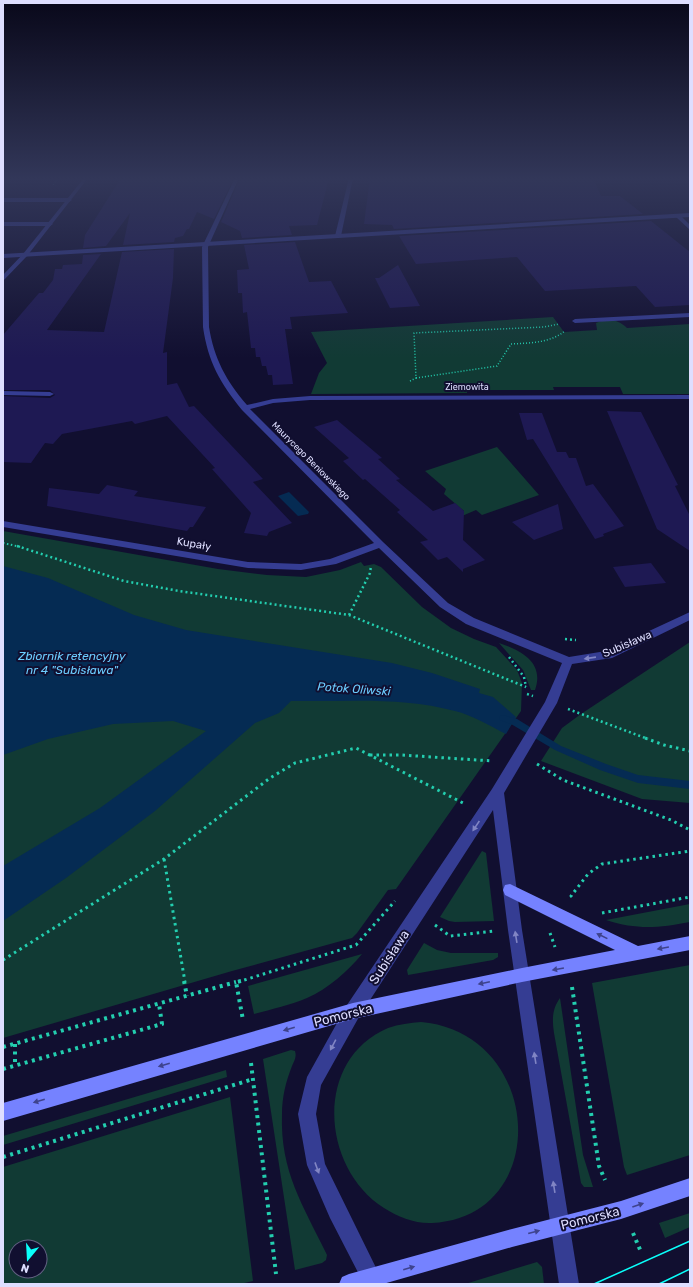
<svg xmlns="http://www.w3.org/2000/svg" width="693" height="1287" font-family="Rubik,sans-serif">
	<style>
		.green { fill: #113a34; fill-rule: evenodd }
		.water { fill: #052b53 }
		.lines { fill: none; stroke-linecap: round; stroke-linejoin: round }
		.stream { fill: #052b53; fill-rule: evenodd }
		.building { fill: #1e1953 }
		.path-far5 { stroke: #23ceaf; stroke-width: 1; stroke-dasharray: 1 1.5; stroke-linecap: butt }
		.path-far4 { stroke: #23ceaf; stroke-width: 1.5; stroke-dasharray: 1 2; stroke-linecap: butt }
		.path-far3 { stroke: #23ceaf; stroke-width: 2; stroke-dasharray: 1.5 2.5; stroke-linecap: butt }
		.path-far2 { stroke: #23ceaf; stroke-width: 2.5; stroke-dasharray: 2 3; stroke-linecap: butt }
		.path-far1 { stroke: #23ceaf; stroke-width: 3; stroke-dasharray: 2.5 4; stroke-linecap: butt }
		.path { stroke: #23ceaf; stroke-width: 4; stroke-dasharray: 3 4.5; stroke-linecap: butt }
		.service { fill: #353d93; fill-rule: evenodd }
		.minor { fill: #353d93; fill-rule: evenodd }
		.tertiary { fill: #353d93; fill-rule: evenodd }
		.secondary { fill: #7582ff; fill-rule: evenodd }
		.tram { stroke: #0afffa; stroke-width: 1.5 }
		.oneway { fill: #8185c4 }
		.oneway2 { fill: #3e438d }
		.labels { text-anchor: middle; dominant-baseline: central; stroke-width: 4; stroke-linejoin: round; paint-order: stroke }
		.far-street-label { font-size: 9px; fill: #dedeff; stroke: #110f30 }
		.street-label { font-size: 11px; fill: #dedeff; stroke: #110f30 }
		.water-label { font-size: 12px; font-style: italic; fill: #6ccdff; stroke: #110f30 }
		.near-street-label { font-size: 13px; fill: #dedeff; stroke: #110f30 }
	</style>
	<rect width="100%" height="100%" fill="#110f30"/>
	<g class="green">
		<path d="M553,317L564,332L597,330L596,323C607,318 618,319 627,328L690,324V394H623L620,387H553L554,390H467V393L311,394L319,373L327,363L311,332Z"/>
		<polygon points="497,447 539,495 482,515 476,510 462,516 464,511 444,494 446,489 425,471"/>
		<polygon points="3,531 218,569 267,575 306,577 340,570 361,562 364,566 374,564 381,567 422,607 451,628 474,639 496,647 517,670 522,683 521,711 396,889 388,890 357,933 352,938 232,971 3,1038"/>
		<polygon points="690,642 690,803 642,799 541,761 562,728 581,714"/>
		<path d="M499,643C520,650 545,662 535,690H531L523,670Z"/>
		<polygon points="482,851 486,853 494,921 455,922 449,921 440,917"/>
		<path d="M690,904V922C658,928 637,930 606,920Z"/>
		<polygon points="424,943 437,950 451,953 498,953 498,957 493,960 408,975 407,970"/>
		<path d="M362,954C348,971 328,989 307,998C291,1005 272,1009 254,1014L248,986Z"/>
		<polygon points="690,965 690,1155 627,1175 624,1167 592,983"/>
		<path d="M560,998L583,1155L593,1187H584L581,1183L554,1033C552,1020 552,1009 560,998Z"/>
		<path d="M421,1022C544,1033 553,1217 432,1223C416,1224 398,1217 384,1208C321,1168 313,1060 388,1028C399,1024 410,1023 421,1022Z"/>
		<path d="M291,1050L295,1051C297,1057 294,1061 292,1066C286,1081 282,1097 282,1114C280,1172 303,1205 327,1255L326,1260L322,1263L295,1270L263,1059Z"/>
		<polygon points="226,1070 227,1077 3,1145 3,1136"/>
		<path d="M230,1097L253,1281L240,1284H3V1167ZM16,1247H40V1271H16Z"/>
		<polygon points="690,1213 690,1227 665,1238 659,1223"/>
		<polygon points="537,1262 542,1267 544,1284 465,1284"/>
	</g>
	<g class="water">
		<polygon points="289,492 309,512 308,514 298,516 278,496"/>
		<path d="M3,566L48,578L134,615L186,630L392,663L432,673L480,689L479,693L493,697L516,717L506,734C490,726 472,715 455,711C401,696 346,702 291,701L279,713L255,723L155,811L66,878L3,921V866L100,808L206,731L173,721L113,724L48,739L3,755Z"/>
	</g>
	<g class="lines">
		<polygon class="stream" points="503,715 517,719 561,746 606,764 638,775 690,781 690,789 638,783 600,770 555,750 511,724 500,720 499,718 500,716"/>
	</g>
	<g class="building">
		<polygon points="121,178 234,178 214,219 197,212 189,229 187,229 183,236 175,238 174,242 123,245 130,213 106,246 83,248 85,235"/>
		<polygon points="240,178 329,178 317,225 289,226 292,235 242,238 240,231 221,222"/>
		<polygon points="370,178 485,178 594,180 601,196 620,196 643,214 394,229 392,225 364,224"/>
		<polygon points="651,221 690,252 690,305 655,307 636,286 545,291 517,257 416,264 399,236"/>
		<polygon points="295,242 309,282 331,281 348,313 290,317 292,329 285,329 293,384 273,385 272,375 268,375 266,366 262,366 260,357 256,357 255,348 251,348 247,312 243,313 242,293 238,293 237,270 249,269 244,245"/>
		<polygon points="174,249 173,278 163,353 167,352 167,385 177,383 189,407 194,406 263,479 253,482 292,523 269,532 267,536 244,533 251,513 212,469 215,468 167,416 135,424 132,421 62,434 53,444 45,443 31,463 3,462 3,396 50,398 55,395 50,390 3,390 3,335 39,293 43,293 53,280 55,269 62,269 63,265 82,264 83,255 101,254 47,330 104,332 122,252"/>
		<polygon points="398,265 420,306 390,308 375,278 379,278"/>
		<polygon points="607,411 641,412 678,485 675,486 690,516 690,551 657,529"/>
		<polygon points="519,413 542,413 557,452 566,452 569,458 576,458 586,486 593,484 624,526 603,534 604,536 595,539 533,439 527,440"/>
		<polygon points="337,420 382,458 378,459 400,479 396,480 433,511 455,503 464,511 463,540 485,560 463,569 463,572 447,557 438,560 420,542 428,540 397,512 400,510 365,479 363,480 343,461 349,458 314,427"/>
		<polygon points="107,485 138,491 134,496 206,507 193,527 190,527 187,531 47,506 49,488 99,494"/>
		<polygon points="558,504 563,529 534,540 512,522"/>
		<polygon points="651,563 666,583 625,587 613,567"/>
	</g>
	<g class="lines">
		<polyline class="path-far5" points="53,185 59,178"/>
		<g class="path-far4">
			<path d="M416,378L497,366L511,344C530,343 550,343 565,331"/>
			<polyline points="410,381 416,378 414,333 544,327 559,324"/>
		</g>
		<polyline class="path-far3" points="3,543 21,547"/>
		<g class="path-far2">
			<polyline points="17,546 124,581 179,591 349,615 526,687"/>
			<polyline points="349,615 370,573 371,566"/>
			<polyline points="565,639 576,640"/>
			<polyline points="509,657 524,677 526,687"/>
			<polyline points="527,694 533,696"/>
			<polyline points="568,709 648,739"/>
		</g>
		<g class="path-far1">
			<polyline points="645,738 664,745 690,751"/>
			<polyline points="370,755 401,755 493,761"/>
			<polyline points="537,764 563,780 671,820 690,830"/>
			<polyline points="164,859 185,982"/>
			<polyline points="572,897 571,896 588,874 602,864 690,851"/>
			<polyline points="602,913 690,897"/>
			<polyline points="435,925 450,936 495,931"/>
			<polyline points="550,933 555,947"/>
			<polyline points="3,960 164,859 270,778 295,763 356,748 463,803"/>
			<polyline points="238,982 356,945 395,901"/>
		</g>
		<g class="path">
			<polyline points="184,981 187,996"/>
			<polyline points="241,981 236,982 243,1020"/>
			<polyline points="572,987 599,1166 605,1180"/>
			<polyline points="15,1044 15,1066"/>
			<polyline points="3,1047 236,982"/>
			<polyline points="251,1063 276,1274"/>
			<polyline points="3,1069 162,1024 159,1004"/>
			<polyline points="3,1157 253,1079"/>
			<polyline points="633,1233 641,1252"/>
		</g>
		<g class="service">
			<polygon points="3,198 69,198 72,200 69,202 3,202"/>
			<polygon points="3,222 50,222 53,224 50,226 3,226"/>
			<polygon points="690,313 690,317 575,323 572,321 575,319"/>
			<polygon points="3,391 50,392 54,394 50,396 3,395"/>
		</g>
		<g class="minor">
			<polygon points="84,178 88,178 27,256 3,281 3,275 23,254"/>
			<path d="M235,178H239L208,247L209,327C214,358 226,381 247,405L273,399L310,396L690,395V399L310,400L273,403L250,409L383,542L448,603L474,618L569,657L606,651L690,612V620L612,658L572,664L557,703L504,793L522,930L579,1284H559L508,930L493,810L359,1017L321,1085L316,1114L325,1164L384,1284H364L330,1218L307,1165L298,1114L307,1077L347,1005L492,789L545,702L562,663L466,624L440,607L379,548L336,564L301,570L248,568L3,527V521L248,562L301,564L330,559L374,543L242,410C220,383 208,362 203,327L202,247Z"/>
			<polygon points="349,178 353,178 341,236 338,238 335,236"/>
			<polygon points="675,214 679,214 690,225 690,230 675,216"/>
		</g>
		<polygon class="tertiary" points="690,213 690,217 3,258 3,254"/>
		<g class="secondary">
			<polygon points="510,884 638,946 690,936 690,950 522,982 353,1019 3,1121 3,1103 353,1003 522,968 615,950 505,895 503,890 505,885"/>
			<polygon points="690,1178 690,1196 621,1219 512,1247 383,1284 339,1284 342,1277 349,1274 512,1229 621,1201"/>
		</g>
		<g class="tram">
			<polyline points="594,1284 690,1241"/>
			<polyline points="659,1284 690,1269"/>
		</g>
	</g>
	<defs><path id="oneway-solid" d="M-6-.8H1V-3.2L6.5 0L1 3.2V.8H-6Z"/></defs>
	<g class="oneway">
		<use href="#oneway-solid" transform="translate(590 658) rotate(172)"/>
		<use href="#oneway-solid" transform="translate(476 826) rotate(124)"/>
		<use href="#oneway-solid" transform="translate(516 937) rotate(-99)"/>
		<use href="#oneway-solid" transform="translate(333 1045) rotate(118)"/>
		<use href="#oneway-solid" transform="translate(535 1058) rotate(-99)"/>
		<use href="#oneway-solid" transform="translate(317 1168) rotate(70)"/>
		<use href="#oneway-solid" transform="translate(554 1187) rotate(-99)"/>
	</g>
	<g class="oneway2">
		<use href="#oneway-solid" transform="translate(602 936) rotate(-154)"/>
		<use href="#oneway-solid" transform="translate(663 948) rotate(170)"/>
		<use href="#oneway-solid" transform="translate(558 969) rotate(170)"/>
		<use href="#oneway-solid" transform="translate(484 983) rotate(168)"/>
		<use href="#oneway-solid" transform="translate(289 1029) rotate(164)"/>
		<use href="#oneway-solid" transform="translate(164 1065) rotate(164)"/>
		<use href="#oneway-solid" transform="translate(39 1101) rotate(164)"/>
		<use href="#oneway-solid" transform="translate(638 1205) rotate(-19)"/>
		<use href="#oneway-solid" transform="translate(534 1232) rotate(-15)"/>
		<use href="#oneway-solid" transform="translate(409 1268) rotate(-16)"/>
	</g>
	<linearGradient id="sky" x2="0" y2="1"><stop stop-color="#09081a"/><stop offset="0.5" stop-color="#323759"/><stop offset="1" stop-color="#323759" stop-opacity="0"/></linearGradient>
	<rect width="693" height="358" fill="url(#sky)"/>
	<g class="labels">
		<g class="far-street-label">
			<text x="467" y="387">Ziemowita</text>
			<text transform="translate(311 461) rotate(45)">Maurycego Beniowskiego</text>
		</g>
		<g class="street-label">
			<text transform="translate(194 544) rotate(10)">Kupały</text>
			<text transform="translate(627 644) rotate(-23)">Subisława</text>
		</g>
		<g class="water-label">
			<text x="72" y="656">Zbiornik retencyjny<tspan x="72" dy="14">nr 4 "Subisława"</tspan></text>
			<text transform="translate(354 689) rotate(4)">Potok Oliwski</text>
		</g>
		<g class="near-street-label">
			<text transform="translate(389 957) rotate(-57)">Subisława</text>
			<text transform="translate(343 1015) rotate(-14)">Pomorska</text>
			<text transform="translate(590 1218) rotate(-14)">Pomorska</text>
		</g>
	</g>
	<rect width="693" height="1287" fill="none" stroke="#dedeff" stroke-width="8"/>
	<g transform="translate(28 1259) rotate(198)"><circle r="19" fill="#110f30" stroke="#636283"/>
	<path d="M0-3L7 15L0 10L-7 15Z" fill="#0afffa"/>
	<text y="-6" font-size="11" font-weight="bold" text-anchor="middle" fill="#dedeff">N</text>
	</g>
</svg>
